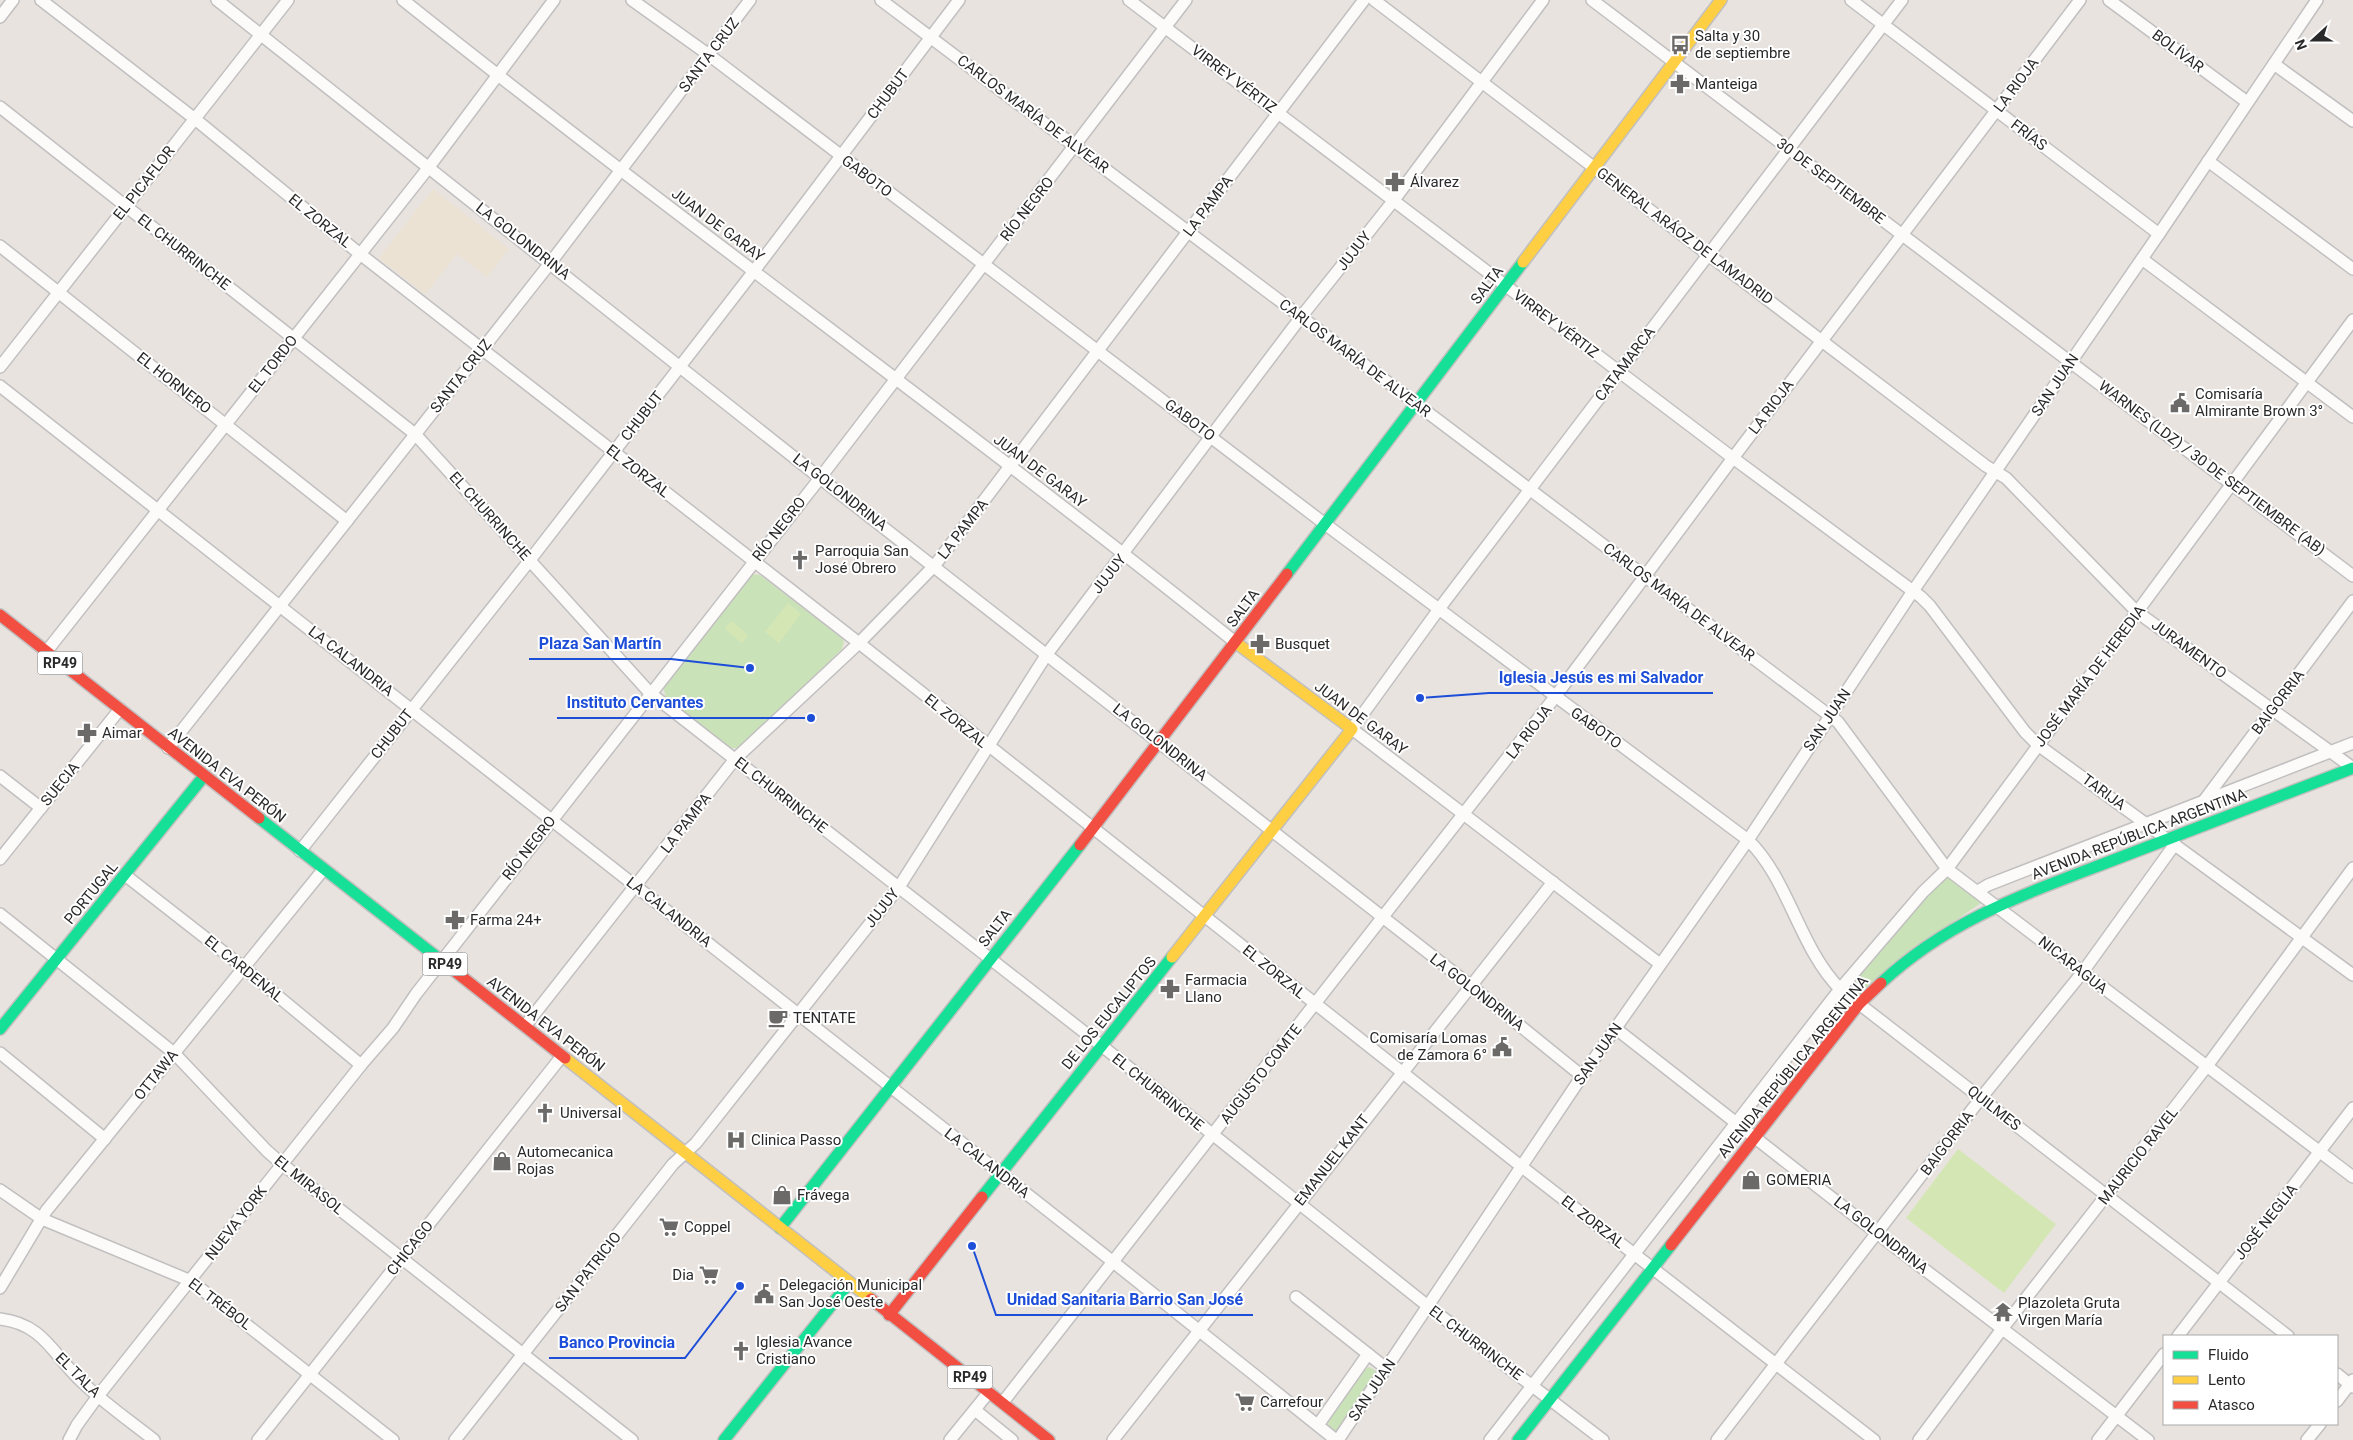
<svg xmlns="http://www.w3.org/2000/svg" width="2353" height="1440" font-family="Roboto,sans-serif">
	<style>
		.education { fill: #ebe2d3 }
		.green { fill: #cae2b8 }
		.pitch { fill: #d5e6b5 }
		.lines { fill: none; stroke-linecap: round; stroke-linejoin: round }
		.street-casing { stroke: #c1bfc0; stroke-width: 14 }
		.fast-casing { stroke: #c1bfc0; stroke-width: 14 }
		.slow-casing { stroke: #c1bfc0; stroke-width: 14 }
		.jam-casing { stroke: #c1bfc0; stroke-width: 14 }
		.street { stroke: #fcfbfa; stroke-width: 11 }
		.fast { stroke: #16e098; stroke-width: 11 }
		.slow { stroke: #ffcf43; stroke-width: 11 }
		.jam { stroke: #f24e42; stroke-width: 11 }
		.labels { text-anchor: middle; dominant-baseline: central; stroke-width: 4; stroke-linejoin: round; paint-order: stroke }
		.shield { fill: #fff; stroke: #696969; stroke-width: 1 }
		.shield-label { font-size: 14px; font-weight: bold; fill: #292929 }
		.poi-label { font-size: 15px; fill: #292929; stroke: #fff; text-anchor: start }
		.street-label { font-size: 15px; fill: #292929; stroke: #fff }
		.leader { fill: none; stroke: #1d4ed8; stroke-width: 2 }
		.callout-dot { fill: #1d4ed8; stroke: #fff; stroke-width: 2 }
		.callout-label { font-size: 16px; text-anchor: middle; font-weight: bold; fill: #1d4ed8; stroke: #fff; stroke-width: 4; stroke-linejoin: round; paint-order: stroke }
	</style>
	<rect width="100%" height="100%" fill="#e8e3de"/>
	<polygon class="education" points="433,189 509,249 487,277 457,254 425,294 379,258"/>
	<g class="green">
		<polygon points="750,574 760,575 842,638 844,642 842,649 740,748 730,748 666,697 663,687"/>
		<polygon points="1948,876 1984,901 1912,950 1857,998 1845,988 1942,878"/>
		<polygon points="1369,1367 1376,1371 1376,1376 1340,1428 1336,1431 1329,1429 1328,1419 1365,1369"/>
	</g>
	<g class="pitch">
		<polygon points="788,603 801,614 779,643 765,632"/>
		<polygon points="731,621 748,635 742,643 725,629"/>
		<polygon points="1958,1149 2056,1224 2004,1293 1906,1218"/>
	</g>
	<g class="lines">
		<defs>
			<g id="street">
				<polyline points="41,0 195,119 360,254 859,643 1522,1167 1874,1440"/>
				<polyline points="217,0 820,478 1471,986 1582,1076"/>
				<path d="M403,0C677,219 962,423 1235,642"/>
				<path d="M632,0L709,55L1325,524L1748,840C1788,878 1800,949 1840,989L2288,1336"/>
				<polyline points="881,0 1838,722 1947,869 2353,1177"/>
				<polyline points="1129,0 1733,458 1921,597 1930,606 2025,732 2038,745 2353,975"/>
				<polyline points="1374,0 1986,466 2006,478 2137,612 2353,768"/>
				<polyline points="1592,0 2353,576"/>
				<polyline points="1851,0 2159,234"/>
				<polyline points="2109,0 2247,102"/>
				<polyline points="0,17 13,0"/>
				<polyline points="2274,64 2353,121"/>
				<polyline points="0,107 415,434 650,693 1102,1046 1429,1307 1603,1440"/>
				<polyline points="2208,161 2353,269"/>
				<polyline points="0,246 347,521"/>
				<polyline points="2142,259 2353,417"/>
				<polyline points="0,367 288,0"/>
				<polyline points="0,386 1112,1261 1336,1440"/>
				<polyline points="46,652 429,167 554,0"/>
				<polyline points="168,748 551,262 750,0"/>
				<polyline points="0,776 41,808"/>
				<polyline points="2203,802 2353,601"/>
				<polyline points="300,851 530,560 754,271 959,0"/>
				<polyline points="0,859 120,709"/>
				<polyline points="125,875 244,968 361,1065"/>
				<polyline points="1978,891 1988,885 2353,743"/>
				<polyline points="0,914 174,1053 267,1151 282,1164 632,1440"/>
				<polyline points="1660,964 1352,729 1439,609 1902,0"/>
				<polyline points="525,1026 735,759 859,643 935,565 1364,0"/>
				<polyline points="1615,1028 1878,1234 2148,1440"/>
				<polyline points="0,1053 105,1139"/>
				<polyline points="0,1190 42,1219 191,1281 393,1440"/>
				<polyline points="0,1288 46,1211 323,870"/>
				<polyline points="1296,1297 1387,1369"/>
				<path d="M0,1319C44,1324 53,1355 82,1382C104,1403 130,1421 154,1440"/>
				<polyline points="2178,1336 2353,1108"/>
				<polyline points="2337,1374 2353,1387"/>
				<polyline points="2337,1401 2353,1380"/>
				<polyline points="1003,1402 1555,697 1733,458 2080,0"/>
				<polyline points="975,1410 1012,1440"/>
				<polyline points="1318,1425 1368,1354"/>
				<polyline points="69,1440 77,1425 98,1396 361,1065 393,1028 416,994 820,478 1186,0"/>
				<polyline points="258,1440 562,1056"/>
				<polyline points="455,1440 673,1164 696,1143 899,887 1047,654 1301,317 1394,200 1543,0"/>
				<polyline points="950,1440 989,1392"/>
				<polyline points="1113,1440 1553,882"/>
				<polyline points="1338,1440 1582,1076 1748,840 1913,591 2159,234 2317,0"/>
				<polyline points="1490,1440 1840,989 1923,892 1947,869 2353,320"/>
				<polyline points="1717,1440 1981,1098 2082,973 2175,844"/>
				<polyline points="1919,1440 2002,1329 2207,1066 2353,868"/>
				<polyline points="2098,1440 2164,1354"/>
				<polyline points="2307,1440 2320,1424"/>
			</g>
			<g id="fast">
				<polyline points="1287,574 1523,262"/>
				<polyline points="259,818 447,965"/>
				<path d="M1881,983C1953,916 2034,891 2124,856C2200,827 2277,797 2353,768"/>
				<polyline points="0,1029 204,776"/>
				<polyline points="982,1197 1172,957"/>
				<polyline points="780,1228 1080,845"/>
				<polyline points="724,1440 849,1283"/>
				<polyline points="1518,1440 1671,1245"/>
			</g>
			<g id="slow">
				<polyline points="1523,262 1721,0"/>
				<polyline points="1172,957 1352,729 1235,642"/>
				<polyline points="565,1058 871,1299"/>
			</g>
			<g id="jam">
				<polyline points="0,615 259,818"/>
				<polyline points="1080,845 1287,574"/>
				<polyline points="447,965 565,1058"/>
				<polyline points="1671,1245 1859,1004 1881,983"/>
				<polyline points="871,1299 1049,1440"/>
				<polyline points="889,1315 982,1197"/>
			</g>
		</defs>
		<use href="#street" class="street-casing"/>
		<use href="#fast" class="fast-casing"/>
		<use href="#slow" class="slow-casing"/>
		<use href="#jam" class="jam-casing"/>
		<use href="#street" class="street"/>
		<use href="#fast" class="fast"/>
		<use href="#slow" class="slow"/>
		<use href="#jam" class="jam"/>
	</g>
	<defs>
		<symbol id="bus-bare" viewBox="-9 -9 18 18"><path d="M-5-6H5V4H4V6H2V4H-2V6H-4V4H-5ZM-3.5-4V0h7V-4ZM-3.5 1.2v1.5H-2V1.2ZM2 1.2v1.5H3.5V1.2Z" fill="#6c6a68" stroke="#fff" stroke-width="2.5" paint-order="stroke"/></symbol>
		<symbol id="pharmacy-bare" viewBox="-9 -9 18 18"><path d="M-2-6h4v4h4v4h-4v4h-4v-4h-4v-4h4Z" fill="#6c6a68" stroke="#fff" stroke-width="2.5" paint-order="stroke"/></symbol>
		<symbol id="civic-bare" viewBox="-9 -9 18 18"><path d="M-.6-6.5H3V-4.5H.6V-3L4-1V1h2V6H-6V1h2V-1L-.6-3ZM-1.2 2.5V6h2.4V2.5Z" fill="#6c6a68" stroke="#fff" stroke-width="2.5" paint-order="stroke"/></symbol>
		<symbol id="church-bare" viewBox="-9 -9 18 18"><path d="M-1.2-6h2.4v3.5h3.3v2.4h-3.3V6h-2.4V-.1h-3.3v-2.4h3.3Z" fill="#6c6a68" stroke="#fff" stroke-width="2.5" paint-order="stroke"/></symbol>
		<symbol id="cafe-bare" viewBox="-9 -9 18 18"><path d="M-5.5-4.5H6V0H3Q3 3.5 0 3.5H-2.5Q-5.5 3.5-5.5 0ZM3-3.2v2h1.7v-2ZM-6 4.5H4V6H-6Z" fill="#6c6a68" stroke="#fff" stroke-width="2.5" paint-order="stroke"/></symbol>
		<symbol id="hospital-bare" viewBox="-9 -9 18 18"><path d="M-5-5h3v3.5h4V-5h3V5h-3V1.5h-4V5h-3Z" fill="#6c6a68" stroke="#fff" stroke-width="2.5" paint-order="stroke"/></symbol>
		<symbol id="shop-bare" viewBox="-9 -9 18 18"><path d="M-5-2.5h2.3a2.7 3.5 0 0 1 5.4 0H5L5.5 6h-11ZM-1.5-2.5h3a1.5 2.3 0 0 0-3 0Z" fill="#6c6a68" stroke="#fff" stroke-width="2.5" paint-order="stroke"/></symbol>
		<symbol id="supermarket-bare" viewBox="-9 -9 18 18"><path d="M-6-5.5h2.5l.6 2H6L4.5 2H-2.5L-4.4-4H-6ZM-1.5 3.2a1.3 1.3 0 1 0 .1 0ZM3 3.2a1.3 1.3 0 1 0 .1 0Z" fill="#6c6a68" stroke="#fff" stroke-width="2.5" paint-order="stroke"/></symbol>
		<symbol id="temple-bare" viewBox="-9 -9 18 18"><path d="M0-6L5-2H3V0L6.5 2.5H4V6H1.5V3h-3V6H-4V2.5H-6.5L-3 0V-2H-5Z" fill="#6c6a68" stroke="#fff" stroke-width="2.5" paint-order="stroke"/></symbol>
	</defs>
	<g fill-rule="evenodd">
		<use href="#bus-bare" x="1666" y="31" width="28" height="28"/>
		<use href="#pharmacy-bare" x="1666" y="70" width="28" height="28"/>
		<use href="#pharmacy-bare" x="1381" y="168" width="28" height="28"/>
		<use href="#civic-bare" x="2166" y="389" width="28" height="28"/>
		<use href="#church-bare" x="786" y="546" width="28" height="28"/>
		<use href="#pharmacy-bare" x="1246" y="630" width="28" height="28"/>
		<use href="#pharmacy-bare" x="73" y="719" width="28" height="28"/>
		<use href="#pharmacy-bare" x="441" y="906" width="28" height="28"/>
		<use href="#pharmacy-bare" x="1156" y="975" width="28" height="28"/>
		<use href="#cafe-bare" x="764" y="1004" width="28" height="28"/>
		<use href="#civic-bare" x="1488" y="1033" width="28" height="28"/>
		<use href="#church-bare" x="531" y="1099" width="28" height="28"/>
		<use href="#hospital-bare" x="722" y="1126" width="28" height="28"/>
		<use href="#shop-bare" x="488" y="1147" width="28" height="28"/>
		<use href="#shop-bare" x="1737" y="1166" width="28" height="28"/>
		<use href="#shop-bare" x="768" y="1181" width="28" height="28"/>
		<use href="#supermarket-bare" x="655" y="1213" width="28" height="28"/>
		<use href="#supermarket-bare" x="695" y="1261" width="28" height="28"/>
		<use href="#civic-bare" x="750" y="1280" width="28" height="28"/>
		<use href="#temple-bare" x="1989" y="1298" width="28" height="28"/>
		<use href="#church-bare" x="727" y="1337" width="28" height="28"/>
		<use href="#supermarket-bare" x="1231" y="1388" width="28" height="28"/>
	</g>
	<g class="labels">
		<g class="shield">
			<rect x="37.5" y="651.5" width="45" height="23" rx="4"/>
			<rect x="422.5" y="952.5" width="45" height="23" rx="4"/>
			<rect x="947.5" y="1365.5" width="45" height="23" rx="4"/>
		</g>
		<g class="shield-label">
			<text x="60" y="663">RP49</text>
			<text x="445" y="964">RP49</text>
			<text x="970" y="1377">RP49</text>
		</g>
		<g class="poi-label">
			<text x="1695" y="36">Salta y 30<tspan x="1695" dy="17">de septiembre</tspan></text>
			<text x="1695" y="84">Manteiga</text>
			<text x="1410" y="182">Álvarez</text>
			<text x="2195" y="394">Comisaría<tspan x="2195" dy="17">Almirante Brown 3°</tspan></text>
			<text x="815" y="551">Parroquia San<tspan x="815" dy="17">José Obrero</tspan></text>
			<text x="1275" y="644">Busquet</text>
			<text x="102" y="733">Aimar</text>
			<text x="470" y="920">Farma 24+</text>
			<text x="1185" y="980">Farmacia<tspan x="1185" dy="17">Llano</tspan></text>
			<text x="793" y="1018">TENTATE</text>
			<text x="1487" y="1038" text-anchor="end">Comisaría Lomas<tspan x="1487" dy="17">de Zamora 6°</tspan></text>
			<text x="560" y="1113">Universal</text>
			<text x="751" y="1140">Clinica Passo</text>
			<text x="517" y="1152">Automecanica<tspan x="517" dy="17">Rojas</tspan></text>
			<text x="1766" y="1180">GOMERIA</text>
			<text x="797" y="1195">Frávega</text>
			<text x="684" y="1227">Coppel</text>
			<text x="694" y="1275" text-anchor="end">Dia</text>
			<text x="779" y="1285">Delegación Municipal<tspan x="779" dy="17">San José Oeste</tspan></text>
			<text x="2018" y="1303">Plazoleta Gruta<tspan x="2018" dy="17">Virgen María</tspan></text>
			<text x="756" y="1342">Iglesia Avance<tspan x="756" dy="17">Cristiano</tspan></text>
			<text x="1260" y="1402">Carrefour</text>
		</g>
		<g class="street-label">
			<text transform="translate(2178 51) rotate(37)">BOLÍVAR</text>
			<text transform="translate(709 55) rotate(-53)">SANTA CRUZ</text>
			<text transform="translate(1234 79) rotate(37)">VIRREY VÉRTIZ</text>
			<text transform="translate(2016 85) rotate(-53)">LA RIOJA</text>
			<text transform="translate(888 94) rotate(-53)">CHUBUT</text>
			<text transform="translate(1033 114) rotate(37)">CARLOS MARÍA DE ALVEAR</text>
			<text transform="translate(2029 135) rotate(37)">FRÍAS</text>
			<text transform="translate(867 176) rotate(37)">GABOTO</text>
			<text transform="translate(1831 181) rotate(37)">30 DE SEPTIEMBRE</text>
			<text transform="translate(144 183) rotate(-52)">EL PICAFLOR</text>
			<text transform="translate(1208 206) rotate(-53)">LA PAMPA</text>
			<text transform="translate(1027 209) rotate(-52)">RÍO NEGRO</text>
			<text transform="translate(320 221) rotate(39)">EL ZORZAL</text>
			<text transform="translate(718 225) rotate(37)">JUAN DE GARAY</text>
			<text transform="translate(1685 236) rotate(37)">GENERAL ARÁOZ DE LAMADRID</text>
			<text transform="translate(523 241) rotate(38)">LA GOLONDRINA</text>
			<text transform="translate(1354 251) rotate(-52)">JUJUY</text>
			<text transform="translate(184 252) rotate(38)">EL CHURRINCHE</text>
			<text transform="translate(1487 285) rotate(-53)">SALTA</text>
			<text transform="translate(1556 324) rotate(37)">VIRREY VÉRTIZ</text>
			<text transform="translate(1355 358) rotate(37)">CARLOS MARÍA DE ALVEAR</text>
			<text transform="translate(273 364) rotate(-52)">EL TORDO</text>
			<text transform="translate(1625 364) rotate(-53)">CATAMARCA</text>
			<text transform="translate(461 376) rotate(-52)">SANTA CRUZ</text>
			<text transform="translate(174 383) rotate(38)">EL HORNERO</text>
			<text transform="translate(2055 385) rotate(-56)">SAN JUAN</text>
			<text transform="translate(1771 407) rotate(-53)">LA RIOJA</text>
			<text transform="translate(642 416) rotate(-52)">CHUBUT</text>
			<text transform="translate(1190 420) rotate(37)">GABOTO</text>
			<text transform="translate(2212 468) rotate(37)">WARNES (LDZ) / 30 DE SEPTIEMBRE (AB)</text>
			<text transform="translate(638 471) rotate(38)">EL ZORZAL</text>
			<text transform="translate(1040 471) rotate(37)">JUAN DE GARAY</text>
			<text transform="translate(840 492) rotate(38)">LA GOLONDRINA</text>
			<text transform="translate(490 516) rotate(48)">EL CHURRINCHE</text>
			<text transform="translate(779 529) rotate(-52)">RÍO NEGRO</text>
			<text transform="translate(963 529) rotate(-52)">LA PAMPA</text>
			<text transform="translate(1109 574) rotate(-52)">JUJUY</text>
			<text transform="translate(1679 602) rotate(37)">CARLOS MARÍA DE ALVEAR</text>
			<text transform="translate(1243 608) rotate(-53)">SALTA</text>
			<text transform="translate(2189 649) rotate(36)">JURAMENTO</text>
			<text transform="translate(351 661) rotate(38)">LA CALANDRIA</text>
			<text transform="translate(2090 676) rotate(-53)">JOSÉ MARÍA DE HEREDIA</text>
			<text transform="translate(2278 702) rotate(-53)">BAIGORRIA</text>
			<text transform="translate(1361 718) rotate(37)">JUAN DE GARAY</text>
			<text transform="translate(1827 720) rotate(-56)">SAN JUAN</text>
			<text transform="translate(956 721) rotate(39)">EL ZORZAL</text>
			<text transform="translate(1596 728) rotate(36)">GABOTO</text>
			<text transform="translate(1529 732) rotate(-52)">LA RIOJA</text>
			<text transform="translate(392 734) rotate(-52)">CHUBUT</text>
			<text transform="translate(1160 742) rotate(38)">LA GOLONDRINA</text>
			<text transform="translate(227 775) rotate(38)">AVENIDA EVA PERÓN</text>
			<text transform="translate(60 784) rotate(-51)">SUECIA</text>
			<text transform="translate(2104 792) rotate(36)">TARIJA</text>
			<text transform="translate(781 795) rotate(38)">EL CHURRINCHE</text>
			<text transform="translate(686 823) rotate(-52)">LA PAMPA</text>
			<text transform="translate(2139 834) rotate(-21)">AVENIDA REPÚBLICA ARGENTINA</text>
			<text transform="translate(529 848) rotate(-52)">RÍO NEGRO</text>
			<text transform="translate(91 893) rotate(-51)">PORTUGAL</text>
			<text transform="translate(882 908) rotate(-52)">JUJUY</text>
			<text transform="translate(669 912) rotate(38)">LA CALANDRIA</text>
			<text transform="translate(995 928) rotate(-52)">SALTA</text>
			<text transform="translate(2073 965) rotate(38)">NICARAGUA</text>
			<text transform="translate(244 969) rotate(39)">EL CARDENAL</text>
			<text transform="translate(1274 972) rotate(39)">EL ZORZAL</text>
			<text transform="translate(1477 992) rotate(38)">LA GOLONDRINA</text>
			<text transform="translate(1109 1013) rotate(-51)">DE LOS EUCALIPTOS</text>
			<text transform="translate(546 1024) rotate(38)">AVENIDA EVA PERÓN</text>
			<text transform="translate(1598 1054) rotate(-55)">SAN JUAN</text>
			<text transform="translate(1793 1067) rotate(-51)">AVENIDA REPÚBLICA ARGENTINA</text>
			<text transform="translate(1261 1074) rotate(-52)">AUGUSTO COMTE</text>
			<text transform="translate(156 1075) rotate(-51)">OTTAWA</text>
			<text transform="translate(1158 1092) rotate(39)">EL CHURRINCHE</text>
			<text transform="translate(1994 1108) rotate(38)">QUILMES</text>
			<text transform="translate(1947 1143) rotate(-53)">BAIGORRIA</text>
			<text transform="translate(2138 1156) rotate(-52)">MAURICIO RAVEL</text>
			<text transform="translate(1332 1160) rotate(-52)">EMANUEL KANT</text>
			<text transform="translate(987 1163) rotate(38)">LA CALANDRIA</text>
			<text transform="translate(309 1185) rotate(39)">EL MIRASOL</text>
			<text transform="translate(1593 1222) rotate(38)">EL ZORZAL</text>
			<text transform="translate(2266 1222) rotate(-52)">JOSÉ NEGLIA</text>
			<text transform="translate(236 1223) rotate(-52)">NUEVA YORK</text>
			<text transform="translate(1881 1235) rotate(38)">LA GOLONDRINA</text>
			<text transform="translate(410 1248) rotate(-52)">CHICAGO</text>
			<text transform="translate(588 1272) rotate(-52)">SAN PATRICIO</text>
			<text transform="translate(220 1304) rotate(37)">EL TRÉBOL</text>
			<text transform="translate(1476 1343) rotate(37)">EL CHURRINCHE</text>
			<text transform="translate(78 1375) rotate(45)">EL TALA</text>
			<text transform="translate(1372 1390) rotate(-56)">SAN JUAN</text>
		</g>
	</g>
	<path class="leader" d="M750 668L671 659H529M1420 698L1489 693H1713M811 718L714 718H557M972 1246L996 1315H1253M740 1286L685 1358H549"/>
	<g class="callout-dot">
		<circle cx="750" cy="668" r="5"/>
		<circle cx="1420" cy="698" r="5"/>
		<circle cx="811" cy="718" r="5"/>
		<circle cx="972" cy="1246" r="5"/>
		<circle cx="740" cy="1286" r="5"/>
	</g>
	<g class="callout-label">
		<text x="600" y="649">Plaza San Martín</text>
		<text x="1601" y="683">Iglesia Jesús es mi Salvador</text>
		<text x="635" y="708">Instituto Cervantes</text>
		<text x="1125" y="1305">Unidad Sanitaria Barrio San José</text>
		<text x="617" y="1348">Banco Provincia</text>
	</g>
	<rect x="2163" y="1335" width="175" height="90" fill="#ffffff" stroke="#a9a9a9"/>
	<rect x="2173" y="1351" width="25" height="8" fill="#16e098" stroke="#a9a9a9"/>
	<text x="2208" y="1360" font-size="15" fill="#292929">Fluido</text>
	<rect x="2173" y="1376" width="25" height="8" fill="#ffcf43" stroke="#a9a9a9"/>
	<text x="2208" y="1385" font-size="15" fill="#292929">Lento</text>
	<rect x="2173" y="1401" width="25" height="8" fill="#f24e42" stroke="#a9a9a9"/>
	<text x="2208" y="1410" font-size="15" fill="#292929">Atasco</text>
	<g transform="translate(2313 40) rotate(249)" stroke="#ffffff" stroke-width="4" paint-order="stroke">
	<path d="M0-4L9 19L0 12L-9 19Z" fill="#292929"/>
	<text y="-8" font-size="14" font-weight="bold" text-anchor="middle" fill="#292929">N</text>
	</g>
</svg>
